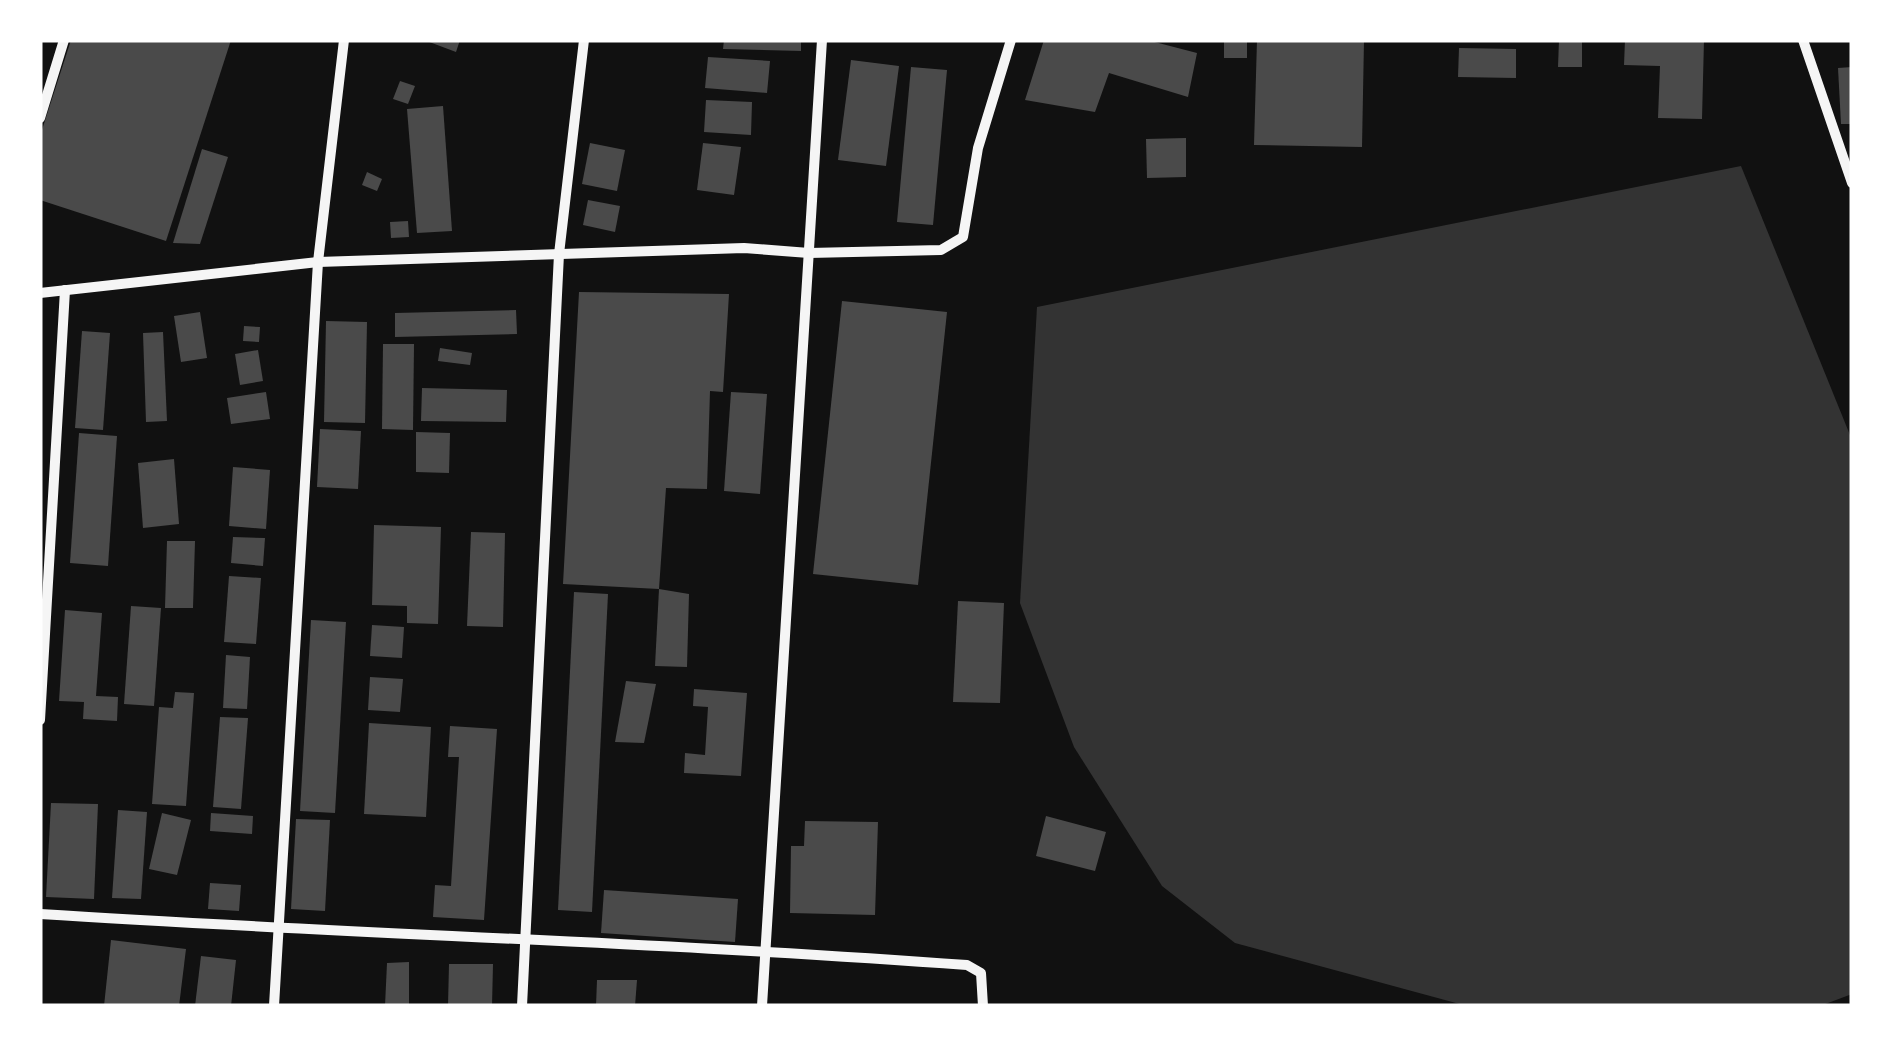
<svg xmlns="http://www.w3.org/2000/svg" width="1892" height="1046" font-family="Karla,sans-serif">
	<style>
		.water { fill: #333 }
		.building { fill: #4a4a4a }
		.lines { fill: none; stroke-linecap: round; stroke-linejoin: round }
		.minor { stroke: #f5f5f5; stroke-width: 10 }
	</style>
	<rect width="100%" height="100%" fill="#111"/>
	<polygon class="water" points="1741,166 1852,440 1852,994 1820,1006 1467,1006 1235,943 1162,886 1074,747 1020,603 1037,307"/>
	<g class="building">
		<polygon points="71,40 231,40 166,241 40,200 40,136"/>
		<polygon points="424,40 460,40 456,52"/>
		<polygon points="724,40 801,40 801,51 723,49"/>
		<polygon points="1044,40 1147,40 1197,53 1188,97 1109,73 1095,112 1025,100"/>
		<rect x="1224" y="40" width="23" height="18"/>
		<polygon points="1257,40 1364,40 1362,147 1254,145"/>
		<polygon points="1559,40 1582,40 1582,67 1558,67"/>
		<polygon points="1625,40 1704,40 1702,119 1658,118 1660,66 1624,65"/>
		<polygon points="1459,48 1516,49 1516,78 1458,77"/>
		<polygon points="708,57 770,61 767,93 705,88"/>
		<polygon points="851,60 899,66 886,166 838,160"/>
		<polygon points="911,67 947,70 933,225 897,222"/>
		<polygon points="1852,67 1852,124 1841,124 1838,68"/>
		<polygon points="400,81 415,86 408,104 393,99"/>
		<polygon points="706,100 752,102 751,135 704,132"/>
		<polygon points="443,106 452,231 417,233 407,109"/>
		<polygon points="1186,138 1186,177 1147,178 1146,139"/>
		<polygon points="590,143 625,150 617,191 582,184"/>
		<polygon points="703,143 741,147 734,195 697,190"/>
		<polygon points="202,149 228,157 200,244 173,243"/>
		<polygon points="367,172 382,179 377,191 362,185"/>
		<polygon points="588,200 620,206 615,232 583,225"/>
		<polygon points="408,221 409,237 391,238 390,222"/>
		<polygon points="579,292 729,294 723,392 710,391 707,489 666,488 659,589 563,584"/>
		<polygon points="842,301 947,312 918,585 813,574"/>
		<polygon points="516,310 517,334 395,337 395,313"/>
		<polygon points="200,312 207,358 181,362 174,316"/>
		<polygon points="326,321 367,322 365,423 324,422"/>
		<polygon points="244,326 260,327 259,342 243,341"/>
		<polygon points="82,331 110,333 103,430 75,428"/>
		<polygon points="163,332 167,421 146,422 143,333"/>
		<polygon points="383,344 414,344 413,430 382,429"/>
		<polygon points="440,348 472,353 470,365 438,361"/>
		<polygon points="258,350 263,381 240,385 235,354"/>
		<polygon points="422,388 507,390 506,422 421,421"/>
		<polygon points="266,392 270,419 231,424 227,398"/>
		<polygon points="731,392 767,394 760,494 724,491"/>
		<polygon points="320,429 361,431 358,489 317,487"/>
		<polygon points="416,432 450,433 449,473 416,472"/>
		<polygon points="79,433 117,436 108,566 70,563"/>
		<polygon points="174,459 179,524 143,528 138,463"/>
		<polygon points="233,467 270,470 266,529 229,526"/>
		<polygon points="374,525 441,527 438,624 407,623 407,606 372,605"/>
		<polygon points="471,532 505,533 503,627 467,626"/>
		<polygon points="233,537 265,538 263,566 231,563"/>
		<polygon points="167,541 195,541 193,608 165,608"/>
		<polygon points="229,576 261,578 256,644 224,642"/>
		<polygon points="659,589 689,594 687,667 655,666"/>
		<polygon points="574,592 608,594 592,912 558,910"/>
		<polygon points="958,601 1004,603 1000,703 953,702"/>
		<polygon points="131,606 161,608 154,706 124,704"/>
		<polygon points="65,610 102,613 96,696 118,697 117,721 83,719 84,702 59,701"/>
		<polygon points="311,620 346,622 335,813 300,811"/>
		<polygon points="372,625 404,627 402,658 370,656"/>
		<polygon points="226,655 250,657 247,709 223,708"/>
		<polygon points="370,677 403,679 400,712 368,710"/>
		<polygon points="626,681 656,684 644,743 615,742"/>
		<polygon points="694,689 747,693 741,776 684,773 685,753 705,755 708,707 693,706"/>
		<polygon points="175,692 194,693 186,806 152,804 159,707 173,708"/>
		<polygon points="220,717 248,718 241,809 213,807"/>
		<polygon points="369,723 431,727 426,817 364,814"/>
		<polygon points="450,726 497,729 484,920 433,917 435,885 451,886 459,757 448,757"/>
		<polygon points="51,803 98,804 94,899 46,897"/>
		<polygon points="118,810 147,812 141,899 112,898"/>
		<polygon points="162,813 191,820 177,875 149,869"/>
		<polygon points="211,813 253,816 252,834 210,831"/>
		<polygon points="1046,816 1106,832 1095,871 1036,856"/>
		<polygon points="296,819 330,820 325,911 291,909"/>
		<polygon points="805,821 878,822 875,915 790,913 791,846 804,846"/>
		<polygon points="210,883 241,885 239,911 208,909"/>
		<polygon points="604,890 738,899 735,942 601,933"/>
		<polygon points="111,940 186,949 179,1006 104,1006"/>
		<polygon points="201,956 236,960 231,1006 195,1006"/>
		<polygon points="409,962 409,1006 385,1006 387,963"/>
		<polygon points="449,964 493,964 492,1006 448,1006"/>
		<polygon points="597,980 637,980 635,1006 596,1006"/>
	</g>
	<g class="lines">
		<g class="minor">
			<polyline points="1803,40 1852,183"/>
			<polyline points="40,118 64,40"/>
			<polyline points="40,293 318,262 744,248 809,253 941,250 963,237 978,148 1011,40"/>
			<polyline points="40,720 65,290"/>
			<path d="M40,914C349,934 658,942 967,965L981,973L983,1006"/>
			<polyline points="274,1006 318,262 344,40"/>
			<polyline points="522,1006 559,254 584,40"/>
			<polyline points="762,1006 822,40"/>
		</g>
	</g>
	<rect width="1892" height="1046" fill="none" stroke="#ffffff" stroke-width="85"/>
</svg>
